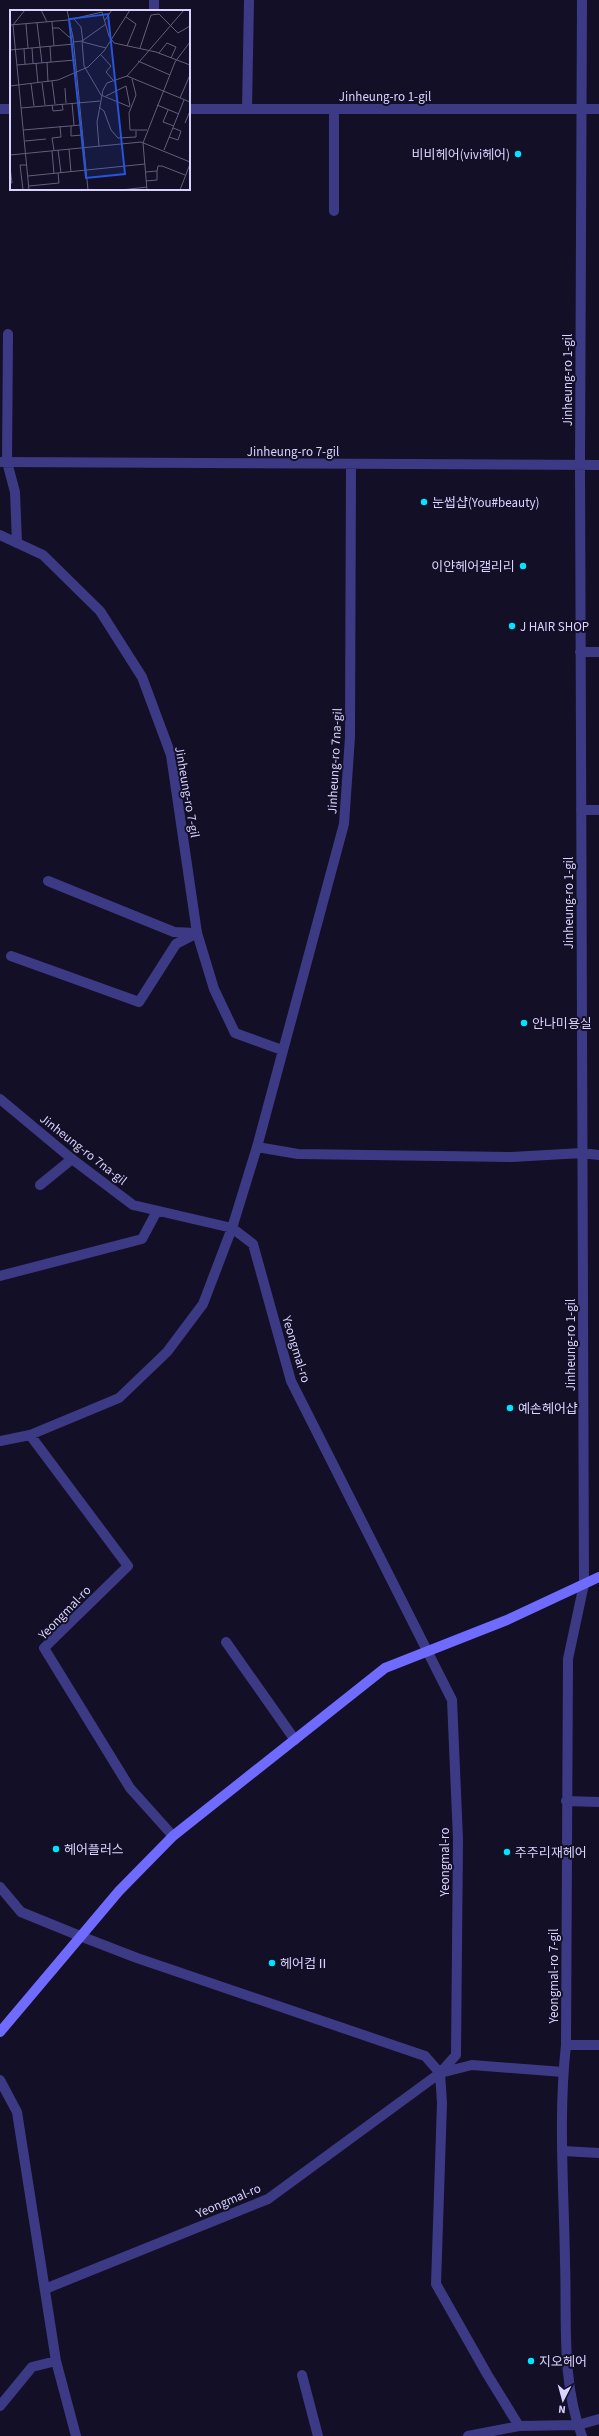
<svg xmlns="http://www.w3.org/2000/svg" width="599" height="2436" font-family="'Source Sans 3','Noto Sans KR',sans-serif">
	<rect width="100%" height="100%" fill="#130f26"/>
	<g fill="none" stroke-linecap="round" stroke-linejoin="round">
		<path stroke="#3d3a85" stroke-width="10" d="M154,11v-11
			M247,109l2,-109
			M334,211v-102
			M7,462l1,-128
			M48,881l126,51 22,1
			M11,956l128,46 37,-58 21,-11
			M40,1185l32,-26
			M226,1642l69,98
			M0,1887l21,25 59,24
			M302,2375l16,61"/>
		<path stroke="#3d3a85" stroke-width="10" d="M582,0l-2,465 4,1119 -16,75 -2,386c-8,72 -2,145 -1,217 2,57 -4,120 17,174
			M0,109h11
			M189,109h410
			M0,462l599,3
			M7,462l8,30 2,51
			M0,535l43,20 57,56 42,66 29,78 26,178 17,56 21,44 47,17
			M580,652h19
			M581,810h18
			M0,1099l72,60 61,46 99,23 21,16 38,137 161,319 6,139 -2,216 -16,18
			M257,1147l41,7 214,3 70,-4 17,2
			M0,1276l142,-37 15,-28
			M30,1435l98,131 -84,82 86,140 43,48
			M0,1441l30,-6 89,-37 48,-46 36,-48 29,-76 25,-81 87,-323 6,-87 1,-273
			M566,1801l33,1
			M80,1936l57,22 288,98 15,17 2,30 -6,181 51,90 32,52
			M566,2045h33
			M0,2080l17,32 39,249 20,75
			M563,2151l36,2
			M45,2289l223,-90 172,-126 32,-8 91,7
			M0,2406l32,-39 24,-6
			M468,2436l51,-10 59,-1 21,-6"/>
		<path stroke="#6f6bff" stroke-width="10" d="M0,2032l119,-141 54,-55 212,-168 122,-48 92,-43"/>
	</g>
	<g fill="#00e5ff" stroke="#130f26" stroke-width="1.5">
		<circle cx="518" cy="154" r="4"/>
		<circle cx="424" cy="502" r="4"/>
		<circle cx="523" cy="566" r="4"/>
		<circle cx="512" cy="626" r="4"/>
		<circle cx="524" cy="1023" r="4"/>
		<circle cx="510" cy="1408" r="4"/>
		<circle cx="56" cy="1849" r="4"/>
		<circle cx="507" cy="1852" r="4"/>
		<circle cx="272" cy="1963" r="4"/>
		<circle cx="531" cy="2361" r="4"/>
	</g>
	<g text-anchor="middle" stroke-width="4" stroke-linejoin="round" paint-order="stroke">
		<g font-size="13" fill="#d9d4ff" stroke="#130f26">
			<text x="385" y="101">Jinheung-ro 1-gil</text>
			<text transform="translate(567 380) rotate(-90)" y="5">Jinheung-ro 1-gil</text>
			<text x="293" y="456">Jinheung-ro 7-gil</text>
			<text transform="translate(334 761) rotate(-87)" y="5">Jinheung-ro 7na-gil</text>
			<text transform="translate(188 792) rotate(80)" y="5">Jinheung-ro 7-gil</text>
			<text transform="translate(568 903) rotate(-90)" y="5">Jinheung-ro 1-gil</text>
			<text transform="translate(84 1149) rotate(38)" y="5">Jinheung-ro 7na-gil</text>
			<text transform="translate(570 1345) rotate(-90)" y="5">Jinheung-ro 1-gil</text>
			<text transform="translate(297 1349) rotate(73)" y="5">Yeongmal-ro</text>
			<text transform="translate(64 1612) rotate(-46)" y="5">Yeongmal-ro</text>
			<text transform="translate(444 1862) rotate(-90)" y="5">Yeongmal-ro</text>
			<text transform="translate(553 1976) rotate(-90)" y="5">Yeongmal-ro 7-gil</text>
			<text transform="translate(228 2200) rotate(-23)" y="5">Yeongmal-ro</text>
		</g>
		<g font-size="13" fill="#d9d4ff" stroke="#130f26" text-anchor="start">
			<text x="510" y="159" text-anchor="end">비비헤어(vivi헤어)</text>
			<text x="432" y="507">눈썹샵(You#beauty)</text>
			<text x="515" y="571" text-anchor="end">이얀헤어갤리리</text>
			<text x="520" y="631">J HAIR SHOP</text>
			<text x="532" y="1028">안나미용실</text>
			<text x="518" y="1413">예손헤어샵</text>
			<text x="64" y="1854">헤어플러스</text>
			<text x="515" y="1857">주주리재헤어</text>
			<text x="280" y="1968">헤어컴Ⅱ</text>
			<text x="539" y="2366">지오헤어</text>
		</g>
	</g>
	<g transform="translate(10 10)">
		<rect width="180" height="180" fill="#130f26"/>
		<path fill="none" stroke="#625e7d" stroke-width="1" d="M15,0l-12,15 16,165M31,0l6,12M57,0l6,27 15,153M92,2l7,24 5,7 42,9 34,13M149,4l19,19 12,-7M116,7l10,7 -9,22M64,9l7,8 2,15 23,6M95,10l7,-10M42,12l2,24M27,13l5,40M16,14l2,24M0,15l58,-5 34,-8M42,18h7l10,9h4M72,31l2,25 17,29M64,32l8,-1 24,-17M40,36l1,16M22,38l1,15M130,38l11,-33 8,-1M14,39l1,15M0,40l64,-6M149,43l8,-10 9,4 -5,11M91,45l10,11 -5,6 7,8M128,51l32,14M37,52l1,20M26,53l2,20M7,55l58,-5M117,66l57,-66M117,66l63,26M122,69l4,16 -7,18 1,17h17M42,71l3,23M32,73l3,22M21,74l3,22M0,76l48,-6 30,-13 16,-16 26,-41M55,78l1,15M91,85l29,12M96,86l20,-10 4,20M170,88l10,-23M62,93l2,22M42,95l1,6 10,-1 -1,-6M147,95l22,9M89,97l5,4 7,19 7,8 18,-1v-6M11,98l79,-7M158,100l-5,12 11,4M175,113l5,-12M61,116v10l11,-1M13,120l58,-5M159,127l9,3 3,-9 -8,-3M15,131l21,-2M89,136l-2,-24 6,-32 4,-7 20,-7M59,139l2,23M44,140l-2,-12 9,-1 -1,-11M48,140l3,23M154,140l20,-50M42,141l2,23M0,145l131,-13 49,20M0,157l2,16h-2M147,161l1,-5h4l23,9M136,162l11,-1v9l-11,1M18,166l117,-12M19,176l30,-3 -1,-10M13,180l-3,-25h7M111,180l26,-3M137,180l-4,-47 32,-81 15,-20M170,180l10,-26"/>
		<path fill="#2655da" fill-opacity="0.15" stroke="#2655da" stroke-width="2" d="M98,4l17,160 -39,4 -17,-159z"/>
		<rect width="180" height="180" fill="none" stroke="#d9d4ff" stroke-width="2"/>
	</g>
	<g transform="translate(563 2400) rotate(186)" stroke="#130f26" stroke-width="3" paint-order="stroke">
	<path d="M0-3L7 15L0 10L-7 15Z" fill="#d9d4ff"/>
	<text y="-6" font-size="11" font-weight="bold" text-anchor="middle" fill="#d9d4ff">N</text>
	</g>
</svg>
